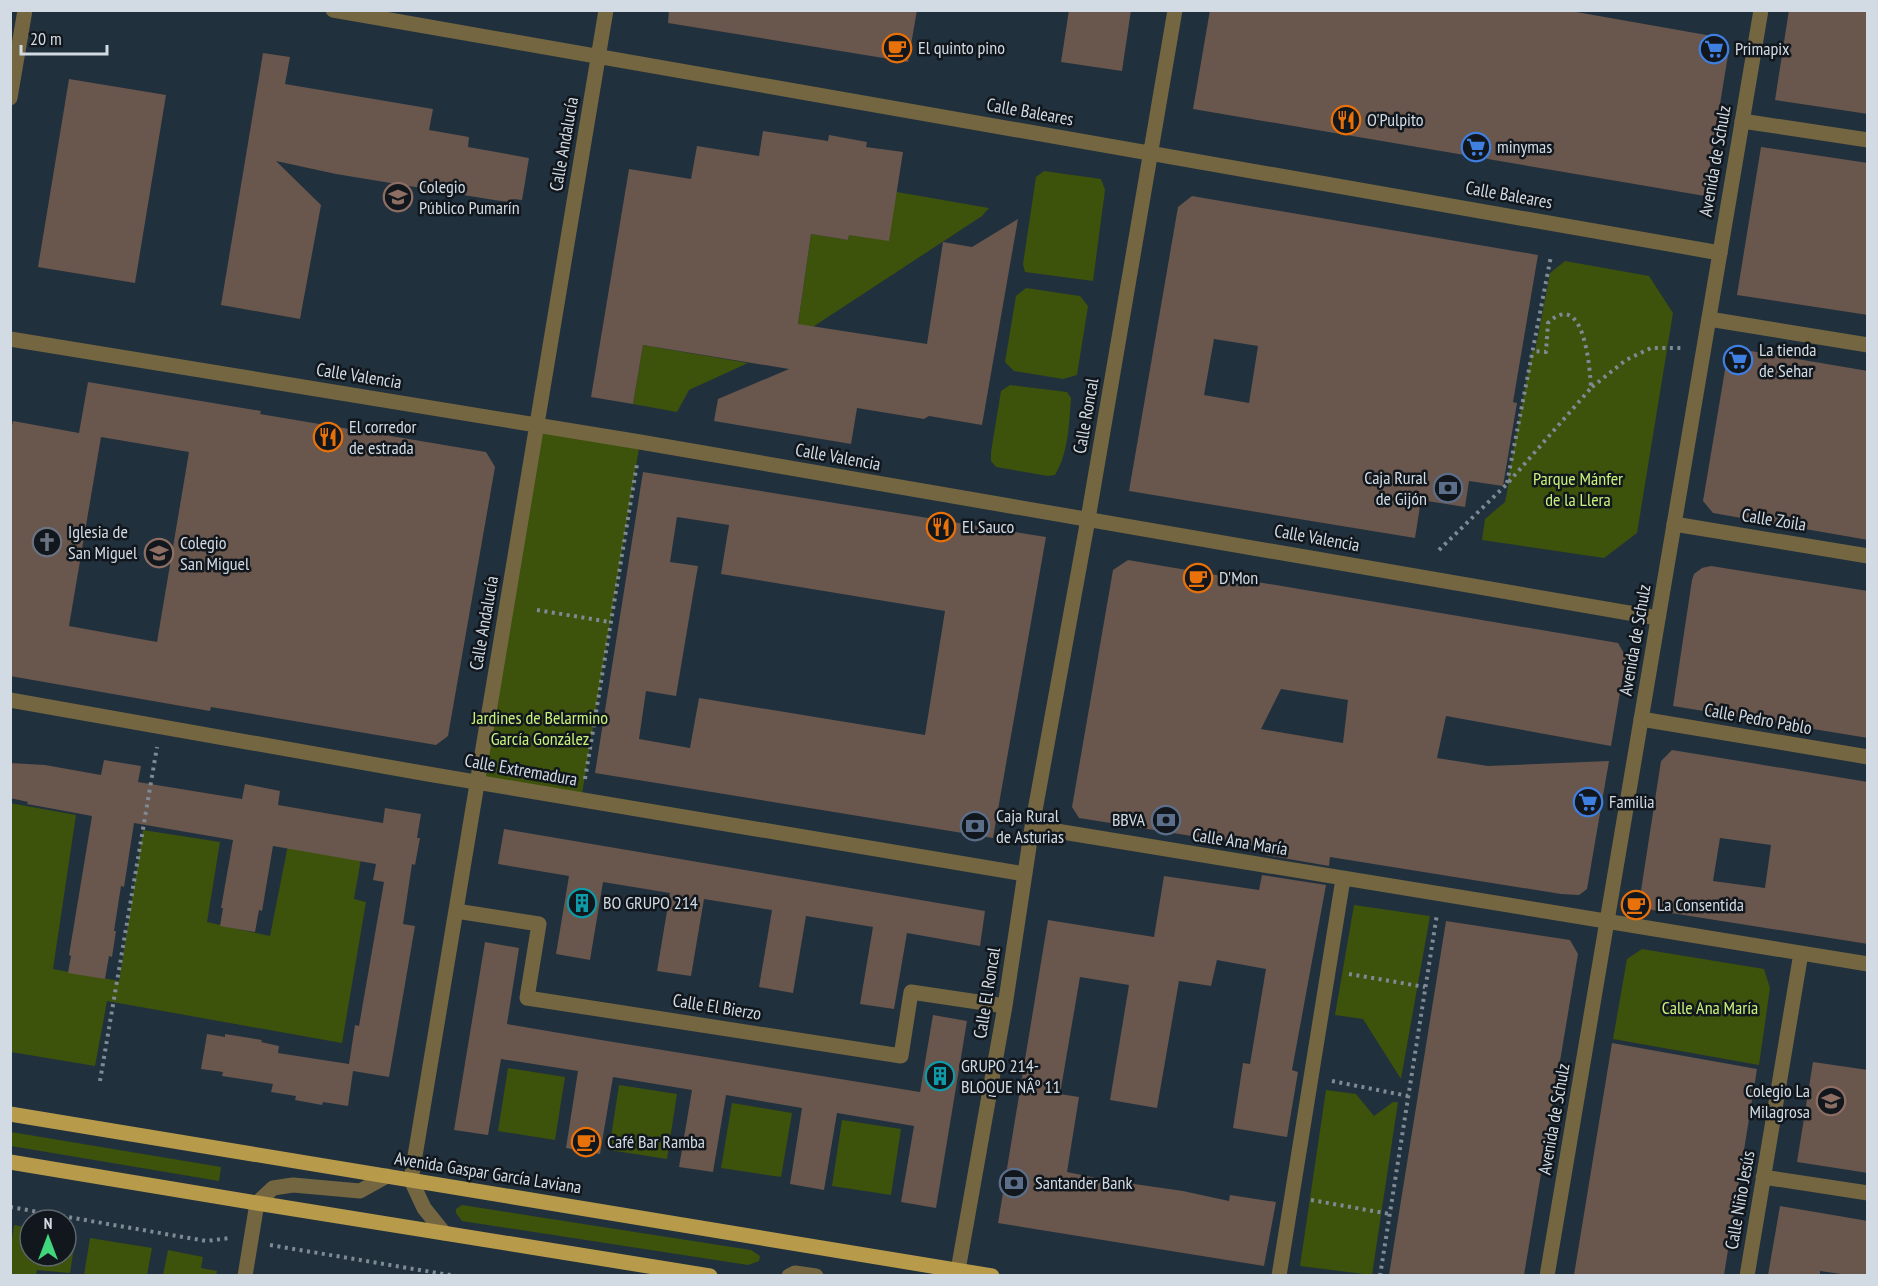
<svg xmlns="http://www.w3.org/2000/svg" width="1878" height="1286" font-family="'PT Sans Narrow',sans-serif">
	<rect width="100%" height="100%" fill="#21303d"/>
	<path fill="#3d520b" d="M1044,171l57,8 4,11 -12,91 -68,-9 -2,-8 13,-87z
		M897,192l92,16 -7,8 -186,122 15,-104 37,6 1,-5z
		M1565,261l84,15 24,37 -36,220 -33,25 -122,-18 3,-21 20,-17 4,-20 -2,2 25,-133h3l15,-78z
		M1026,288l54,8 8,10 -11,69 -14,4 -49,-8 -9,-9 11,-66z
		M643,345l105,18 -59,27 -12,22 -44,-8z
		M1010,385l57,7 4,6c-2,25 -2,54 -16,77l-7,1 -52,-9 -5,-6v-9l10,-61z
		M537,425l103,17 -59,358 -104,-18z
		M10,803l66,12 -23,154 66,12 24,-151 77,12 -13,80 63,14 18,-91 73,14 -7,40 12,3 -24,141 -235,-42 -12,65 -84,-14z
		M1354,905l76,11 -29,163 -38,-60 -28,-4z
		M1642,949l122,20 6,19 -11,77 -146,-26 14,-80z
		M508,1068l57,9 -10,63 -57,-9z
		M619,1085l58,9 -10,65 -58,-9z
		M1326,1090l30,4 18,22 19,-14h5l-26,173 -72,-9z
		M732,1103l60,10 -11,64 -60,-9z
		M842,1120l59,9 -10,66 -59,-9z
		M11,1132l210,35 -2,14 -208,-35z
		M462,1205l289,45 9,6 -1,5 -11,4 -286,-44 -6,-8v-4z
		M14,1225l16,3v28h36v-22l10,1 -6,38 -33,-3 -1,5h-25v-29z
		M90,1238l62,10 -5,27h-63z
		M168,1250l35,7 -2,11 16,3 -1,4h-53z"/>
	<path fill="#69564c" fill-rule="evenodd" d="M669,10h248l-9,52 -240,-39z
		M1069,10h62l-9,61 -61,-9z
		M1210,10h355l153,27 11,12 -24,147 -512,-87z
		M1789,10h79v104l-93,-14z
		M263,53l27,4 -5,27 148,25 -4,21 40,7 -1,10 61,11 -7,42 -9,-1 -2,3 -17,-2 -158,-26 -60,-13 45,44 -21,114 -79,-14z
		M69,79l97,16 -31,188 -97,-16z
		M763,131l65,10 1,-6 38,7 -1,5 37,5 -14,89 -40,-6 -1,5 -37,-6 -13,90 129,20 16,-102 29,5 46,-28 -36,206 -53,-9 -5,3 -67,-11 -6,36 -137,-23 4,-22 71,-30 -146,-24 -10,59 -42,-7 38,-228 62,10 6,-33 62,10z
		M1761,147l107,16v152l-131,-20z
		M1192,196l346,59 -25,147 4,1 -14,83 -34,-5 -4,26 -44,-7 -6,38 -286,-47 49,-284zM1214,339l44,7 -9,57 -45,-8z
		M1739,349l129,22v169l-155,-27 -10,-12 24,-143z
		M88,382l173,29 -1,3 226,38 9,15 -47,269 -12,9 -225,-38 -1,4 -200,-35v-242l3,-13 66,12zM101,437l88,15 -32,190 -88,-16z
		M643,472l403,65 -53,301 -398,-65zM677,517l52,8 -8,49 224,37 -20,124 -226,-37 -9,50 -51,-9 7,-48 30,5 18,-107 4,-23 -28,-4z
		M1128,560l490,83 8,14 -15,89 -165,-30 -9,42 51,8 121,-5 -22,128 -8,6 -18,-1 -231,-37 -1,9 -63,-11 1,-7 -188,-30 -7,-11 41,-237zM1281,689l67,11 -5,43 -82,-14z
		M1711,566l157,25v147l-195,-32 19,-126 2,-6 8,-6z
		M1672,750l196,32v162l-216,-34 -12,-13 21,-136zM1720,838l51,7 -6,43 -52,-7z
		M104,760l37,6 -3,16 104,17 3,-15 35,7 -2,14 105,18 2,-15 36,6 -4,24h3l-5,27 -3,-1 -9,60 12,2 -26,151 -36,-6 -5,35 -25,-4 -1,3 -27,-5 1,-4 -25,-4 2,-8 -51,-8 1,-4 -22,-3 6,-35 18,3v-3l37,6 -1,2 18,4 -1,7 71,11 6,-39 4,1 25,-144 -11,-2 3,-16 -103,-18 -11,65 -3,-1 -4,22 -35,-6 3,-18h-2l12,-68 -99,-17 -10,64 -3,-1 -7,45h2l-4,26 -3,-1 -4,23 -37,-6 3,-17 -2,-1 23,-139 -65,-12 1,-2 -18,-4v-35l35,2 56,10z
		M504,829l481,82 -5,35 -73,-13 -13,76 -34,-5 13,-77 -67,-11 -13,77 -34,-6 13,-77 -68,-11 -13,77 -34,-5 13,-78 -67,-11 -13,78 -34,-6 13,-78 -71,-12z
		M1262,875l64,10 -34,185 6,2 -11,65 -54,-9 10,-65 7,1 16,-95 -49,-9 -6,26 -32,-5 -22,127 -47,-8 19,-115 -49,-8 -20,117 19,3 -12,75 39,8 77,11 46,10 1,-6 46,7 -12,64 -266,-43 50,-303 106,17 10,-61 95,14z
		M1446,921l124,19 8,14 -54,321h-135z
		M485,942l34,6 -12,76 88,15 325,53 13,-77 34,6 -31,187 -35,-6 13,-76 -77,-13 -13,77 -34,-6 12,-76 -76,-13 -13,77 -34,-5 13,-77 -79,-13 -13,77 -34,-6 12,-77 -77,-12 -13,76 -34,-5z
		M1612,1043l145,26 -33,206h-150z
		M1813,1062l55,8v103l-71,-11z
		M1780,1206l88,15v54h-20l-28,-4v4h-52z"/>
	<g fill="none" stroke-linecap="round" stroke-linejoin="round">
		<path stroke="#7e8a94" stroke-width="4" stroke-dasharray="3 4.5" stroke-linecap="butt" d="M1592,387l34,-27 25,-12h32
			M1507,483l44,-227
			M1439,550l68,-66 84,-96c-1,-20 -7,-100 -43,-65l-2,29 -14,-1
			M537,610l73,12
			M585,779l52,-315
			M1349,974l76,13
			M100,1081l57,-334
			M1332,1081l76,15
			M1311,1200l79,14
			M10,1207l196,34 24,-3
			M270,1245l186,31
			M1380,1276l57,-362"/>
		<path stroke="#736641" stroke-width="15" d="M333,10l1387,243
			M10,98l15,-88
			M1742,121l126,19
			M1709,319l159,26
			M10,339l630,103 1018,176
			M1674,524l194,32
			M10,700l418,74 597,100
			M1641,719l227,38
			M1032,827l836,137
			M456,911l83,13 -12,74 374,58 10,-64 94,14
			M1763,1177l105,16
			M444,1233l-20,-25 -13,-28 195,-1170
			M245,1276l12,-73 16,-15 20,-3 67,6 27,-15
			M789,1276l6,-3 21,3
			M957,1276l48,-270 27,-179 56,-308 87,-509
			M1279,1276l64,-397
			M1747,1276l54,-323"/>
		<path stroke="#736641" stroke-width="15" d="M1547,1276l214,-1266"/>
		<path stroke="#b79b4a" stroke-width="15" d="M10,1114l982,162
			M10,1162l247,41 453,73"/>
	</g>
	<defs>
		<g id="cafe-ring" transform="scale(1.5)"><circle r="9.5" fill="#11171d" stroke="#e8710a" stroke-width="1.5"/><path d="M-5.5-4.5H6V0H3Q3 3.5 0 3.5H-2.5Q-5.5 3.5-5.5 0ZM3-3.2v2h1.7v-2ZM-6 4.5H4V6H-6Z" fill="#e8710a"/></g>
		<g id="supermarket-ring" transform="scale(1.5)"><circle r="9.5" fill="#11171d" stroke="#3f7fe0" stroke-width="1.5"/><path d="M-6-5.5h2.5l.6 2H6L4.5 2H-2.5L-4.4-4H-6ZM-1.5 3.2a1.3 1.3 0 1 0 .1 0ZM3 3.2a1.3 1.3 0 1 0 .1 0Z" fill="#3f7fe0"/></g>
		<g id="restaurant-ring" transform="scale(1.5)"><circle r="9.5" fill="#11171d" stroke="#e8710a" stroke-width="1.5"/><path d="M-5-6h1v4h1v-4h1v4h1v-4h1v5L-1.5 .5V6h-2V.5L-5-1ZM5-6V6H3V1.5H1.5Q1.5-4 5-6Z" fill="#e8710a"/></g>
		<g id="school-ring" transform="scale(1.5)"><circle r="9.5" fill="#11171d" stroke="#8d6e63" stroke-width="1.5"/><path d="M0-5L7-2L0 1L-7-2ZM-4 1L0 2.5L4 1V4Q0 6-4 4Z" fill="#8d6e63"/></g>
		<g id="bank-ring" transform="scale(1.5)"><circle r="9.5" fill="#11171d" stroke="#5c6f8a" stroke-width="1.5"/><path d="M-6-4H6V4H-6ZM0-2.3a2.3 2.3 0 1 0 0 4.6a2.3 2.3 0 1 0 0-4.6Z" fill="#5c6f8a"/></g>
		<g id="church-ring" transform="scale(1.5)"><circle r="9.5" fill="#11171d" stroke="#6b7280" stroke-width="1.5"/><path d="M-1.2-6h2.4v3.5h3.3v2.4h-3.3V6h-2.4V-.1h-3.3v-2.4h3.3Z" fill="#6b7280"/></g>
		<g id="building-ring" transform="scale(1.5)"><circle r="9.5" fill="#11171d" stroke="#0f9aa8" stroke-width="1.5"/><path d="M-4-6H4V6H1V3H-1V6H-4ZM-2.5-4.3h1.7v1.8h-1.7ZM.8-4.3h1.7v1.8H.8ZM-2.5-1h1.7V.8h-1.7ZM.8-1h1.7V.8H.8Z" fill="#0f9aa8"/></g>
	</defs>
	<g fill-rule="evenodd">
		<use href="#cafe-ring" x="897" y="48"/>
		<use href="#supermarket-ring" x="1714" y="49"/>
		<use href="#restaurant-ring" x="1346" y="120"/>
		<use href="#supermarket-ring" x="1476" y="147"/>
		<use href="#school-ring" x="398" y="197"/>
		<use href="#supermarket-ring" x="1738" y="360"/>
		<use href="#restaurant-ring" x="328" y="437"/>
		<use href="#bank-ring" x="1448" y="488"/>
		<use href="#restaurant-ring" x="941" y="527"/>
		<use href="#church-ring" x="47" y="542"/>
		<use href="#school-ring" x="159" y="553"/>
		<use href="#cafe-ring" x="1198" y="578"/>
		<use href="#supermarket-ring" x="1588" y="802"/>
		<use href="#bank-ring" x="1166" y="820"/>
		<use href="#bank-ring" x="975" y="826"/>
		<use href="#building-ring" x="582" y="903"/>
		<use href="#cafe-ring" x="1636" y="905"/>
		<use href="#building-ring" x="940" y="1076"/>
		<use href="#school-ring" x="1831" y="1101"/>
		<use href="#cafe-ring" x="586" y="1142"/>
		<use href="#bank-ring" x="1014" y="1183"/>
	</g>
	<g text-anchor="middle" stroke-width="5" stroke-linejoin="round" paint-order="stroke">
		<g font-size="18" fill="#d2dbe3" stroke="#11171d" text-anchor="start">
			<text x="918" y="54">El quinto pino</text>
			<text x="1735" y="55">Primapix</text>
			<text x="1367" y="126">O'Pulpito</text>
			<text x="1497" y="153">minymas</text>
			<text x="419" y="193">Colegio<tspan x="419" dy="21">Público Pumarín</tspan></text>
			<text x="1759" y="356">La tienda<tspan x="1759" dy="21">de Sehar</tspan></text>
			<text x="349" y="433">El corredor<tspan x="349" dy="21">de estrada</tspan></text>
			<text x="1427" y="484" text-anchor="end">Caja Rural<tspan x="1427" dy="21">de Gijón</tspan></text>
			<text x="962" y="533">El Sauco</text>
			<text x="68" y="538">Iglesia de<tspan x="68" dy="21">San Miguel</tspan></text>
			<text x="180" y="549">Colegio<tspan x="180" dy="21">San Miguel</tspan></text>
			<text x="1219" y="584">D'Mon</text>
			<text x="1609" y="808">Familia</text>
			<text x="996" y="822">Caja Rural<tspan x="996" dy="21">de Asturias</tspan></text>
			<text x="1145" y="826" text-anchor="end">BBVA</text>
			<text x="603" y="909">BO GRUPO 214</text>
			<text x="1657" y="911">La Consentida</text>
			<text x="961" y="1072">GRUPO 214-<tspan x="961" dy="21">BLOQUE NÂº 11</tspan></text>
			<text x="1810" y="1097" text-anchor="end">Colegio La<tspan x="1810" dy="21">Milagrosa</tspan></text>
			<text x="607" y="1148">Café Bar Ramba</text>
			<text x="1035" y="1189">Santander Bank</text>
		</g>
		<g font-size="18" fill="#d2dbe3" stroke="#11171d">
			<text transform="translate(1030 112) rotate(10)" y="6">Calle Baleares</text>
			<text transform="translate(564 144) rotate(-80)" y="6">Calle Andalucía</text>
			<text transform="translate(1715 161) rotate(-80)" y="6">Avenida de Schulz</text>
			<text transform="translate(1509 195) rotate(10)" y="6">Calle Baleares</text>
			<text transform="translate(359 376) rotate(9)" y="6">Calle Valencia</text>
			<text transform="translate(1086 416) rotate(-80)" y="6">Calle Roncal</text>
			<text transform="translate(838 457) rotate(10)" y="6">Calle Valencia</text>
			<text transform="translate(1774 520) rotate(9)" y="6">Calle Zoila</text>
			<text transform="translate(1317 538) rotate(10)" y="6">Calle Valencia</text>
			<text transform="translate(484 623) rotate(-80)" y="6">Calle Andalucía</text>
			<text transform="translate(1635 640) rotate(-80)" y="6">Avenida de Schulz</text>
			<text transform="translate(1758 719) rotate(10)" y="6">Calle Pedro Pablo</text>
			<text transform="translate(521 770) rotate(10)" y="6">Calle Extremadura</text>
			<text transform="translate(1240 842) rotate(9)" y="6">Calle Ana María</text>
			<text transform="translate(987 993) rotate(-81)" y="6">Calle El Roncal</text>
			<text transform="translate(717 1007) rotate(9)" y="6">Calle El Bierzo</text>
			<text transform="translate(1554 1119) rotate(-80)" y="6">Avenida de Schulz</text>
			<text transform="translate(488 1173) rotate(9)" y="6">Avenida Gaspar García Laviana</text>
			<text transform="translate(1740 1200) rotate(-80)" y="6">Calle Niño Jesús</text>
		</g>
		<g font-size="18" fill="#c8f27a" stroke="#11171d">
			<text x="1578" y="485">Parque Mánfer<tspan x="1578" dy="21">de la Llera</tspan></text>
			<text x="540" y="724">Jardines de Belarmino<tspan x="540" dy="21">García González</tspan></text>
			<text x="1710" y="1014">Calle Ana María</text>
		</g>
	</g>
	<rect width="1878" height="1286" fill="none" stroke="#d2dbe3" stroke-width="24"/>
	<g transform="translate(48 1238)"><circle r="28" fill="#11171d" stroke="#5e656c" stroke-width="1.5"/>
	<path d="M0-4.5L10 22L0 15L-10 22Z" fill="#40d77c"/>
	<text y="-9" font-size="16" font-weight="bold" text-anchor="middle" fill="#d2dbe3">N</text>
	</g>
	<path d="M21 45v9h86v-9" fill="none" stroke="#d2dbe3" stroke-width="3"/>
	<text x="30" y="45" font-size="18" fill="#d2dbe3" stroke="#11171d" stroke-width="4.5" paint-order="stroke">20 m</text>
</svg>
